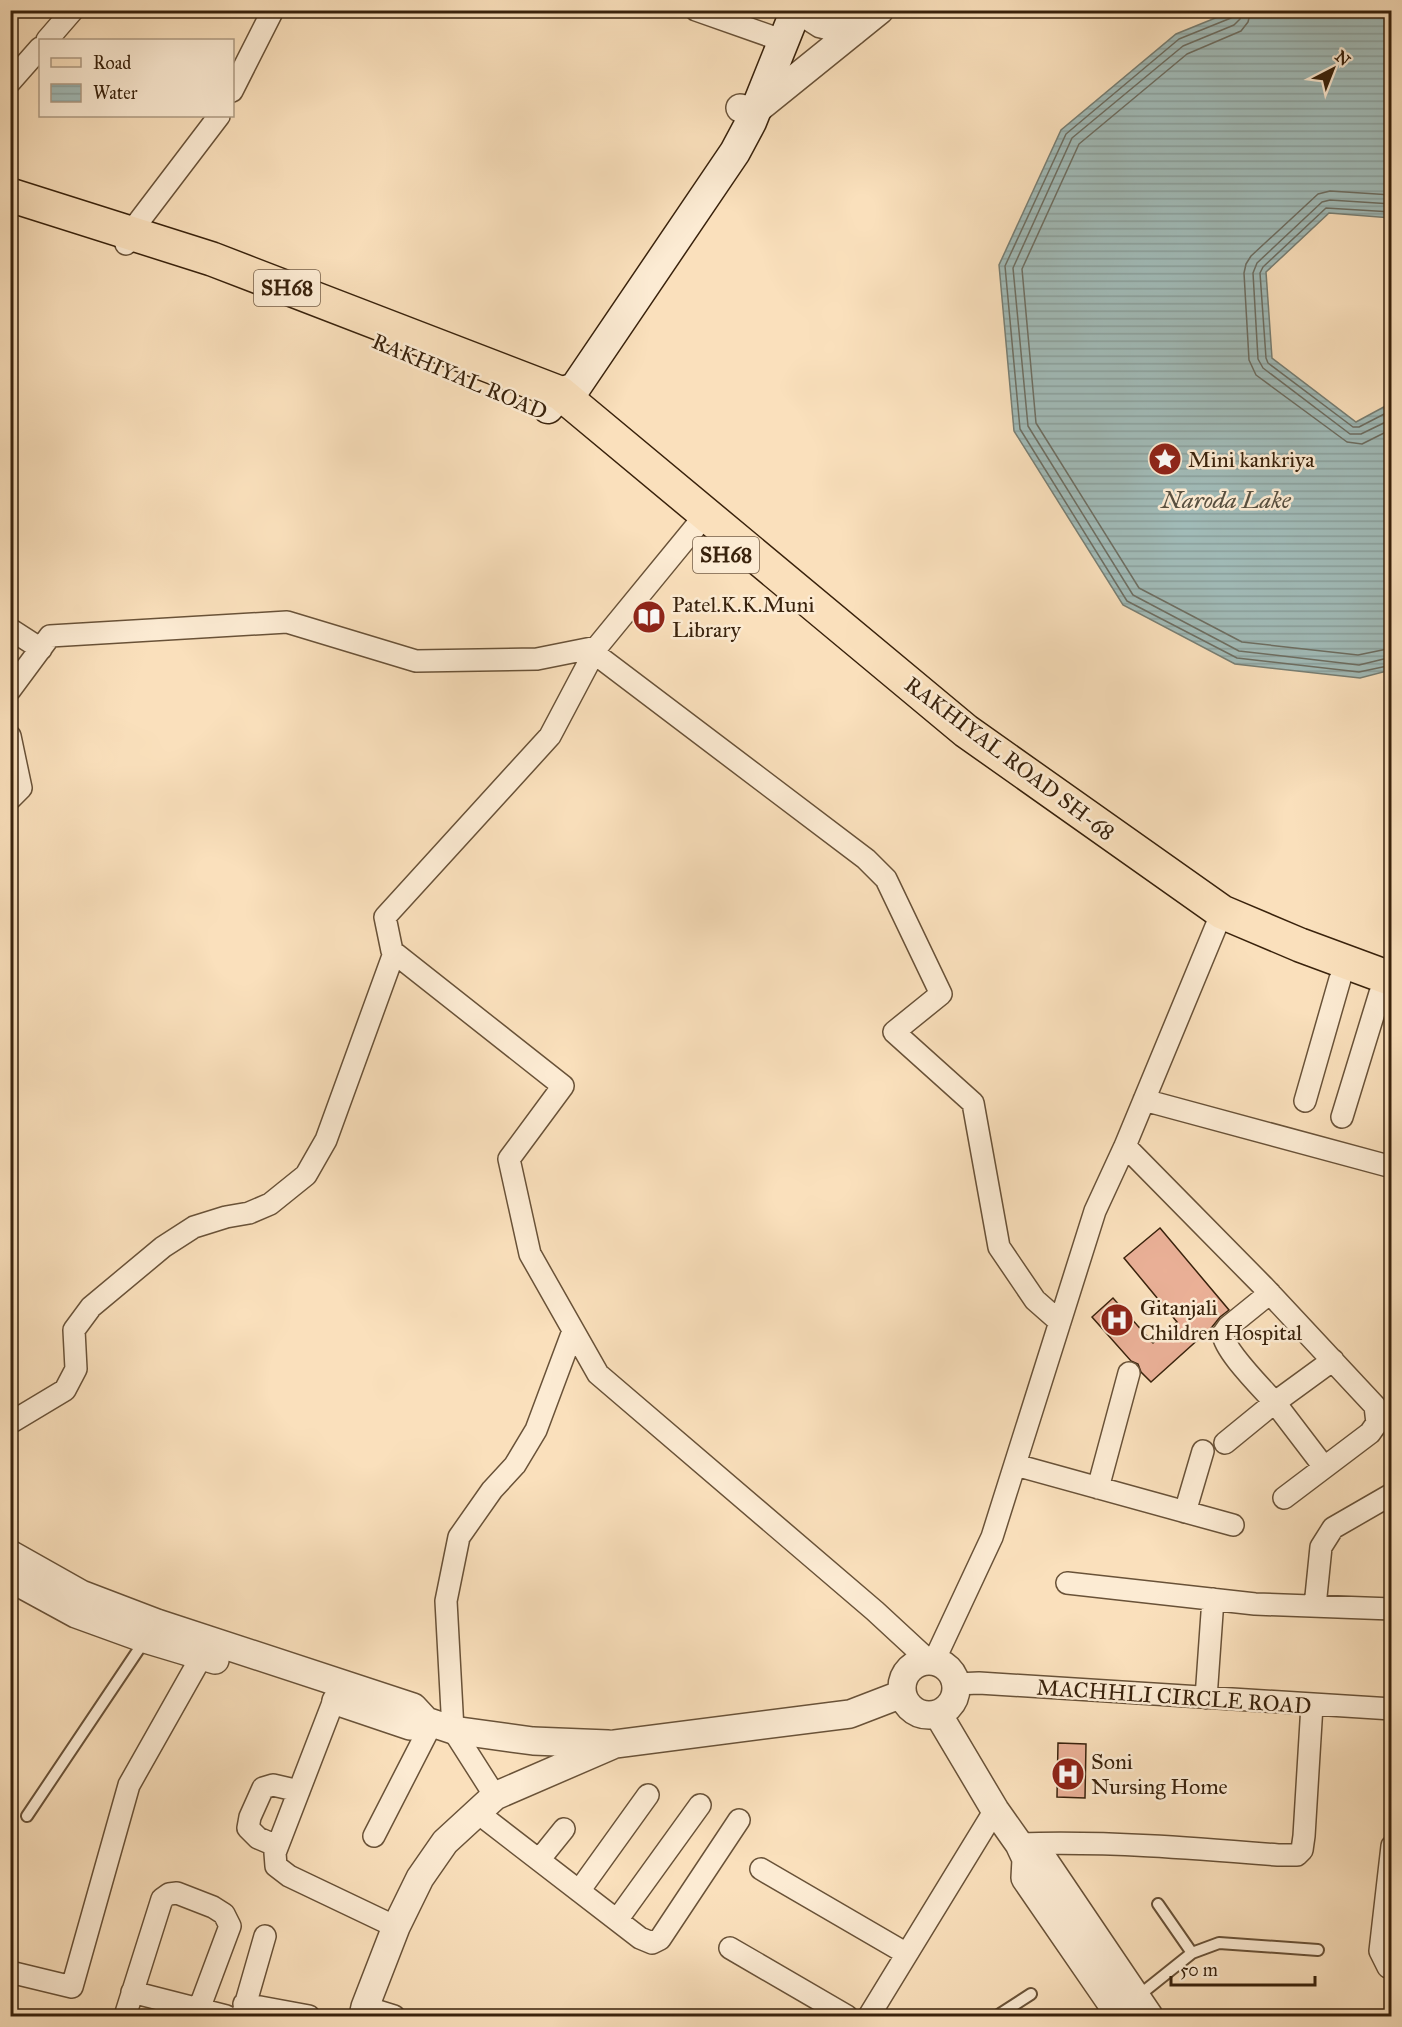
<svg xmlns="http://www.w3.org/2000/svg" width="1402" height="2027" font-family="'IM FELL Great Primer',serif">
	<defs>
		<pattern id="water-rules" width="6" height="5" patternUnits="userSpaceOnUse" patternTransform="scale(1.5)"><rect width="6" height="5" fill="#a1bbb8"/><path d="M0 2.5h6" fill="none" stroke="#8ba09d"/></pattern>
	</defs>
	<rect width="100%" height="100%" fill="#fae0bc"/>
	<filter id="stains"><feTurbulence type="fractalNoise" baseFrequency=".00333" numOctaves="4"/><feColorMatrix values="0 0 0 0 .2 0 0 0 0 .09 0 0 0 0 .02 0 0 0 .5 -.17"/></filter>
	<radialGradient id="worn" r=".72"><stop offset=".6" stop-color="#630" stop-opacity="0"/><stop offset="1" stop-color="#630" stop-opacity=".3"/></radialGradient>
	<path fill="url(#water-rules)" stroke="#777e73" stroke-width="1.5" d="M1235,10l156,1v207l-62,-5 -63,59 6,86 84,64 35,-19v267l-31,8 -125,-14 -112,-59 -109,-174 -15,-166 62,-135 115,-96z"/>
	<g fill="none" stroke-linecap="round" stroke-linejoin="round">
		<path stroke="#6d6e62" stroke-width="1.5" d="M1234,10l-3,8 -52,21 -113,95 -61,132 15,163 107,172 110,57 122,14 33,-7
			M1242,10l-2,9 -6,6 -51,21 -111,92 -59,130 15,158 105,169 106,56 120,14 33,-8
			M1251,10l-3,12 -7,9 -54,23 -108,90 -57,125 14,154 103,165 103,54 116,13 34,-7
			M1392,195l-62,-4 -12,3 -67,62 -5,8 -2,9 5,87 7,15 91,67 15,2 30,-15
			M1392,204l-62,-4 -8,2 -65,61 -4,10 5,86 5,9 87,66h11l31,-15
			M1392,212l-66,-4 -63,59 -3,6 6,85 2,5 85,64h6l33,-17"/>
	</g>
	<path fill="#eab097" stroke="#39220c" stroke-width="1.5" d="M1160,1228l69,82 -9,7 -8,10 -61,55 -10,-10 -3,-8 -7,-3 -39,-44 21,-19 40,45 24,-21 -53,-64z
		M1058,1743l28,1 -1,54 -28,-1z"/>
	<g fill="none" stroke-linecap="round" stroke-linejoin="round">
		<g stroke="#695238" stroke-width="14">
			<path id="service" d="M27,1816l118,-176
				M1158,1904l34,49
				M1137,1997l55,-44 27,-10 99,7
				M997,2016l34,-22"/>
		</g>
		<g stroke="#695238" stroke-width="24">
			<path id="minor" d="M696,10l88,31
				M47,40l26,-30
				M10,82l30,-34
				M232,91l41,-81
				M126,244l4,-11 89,-117
				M706,514l-109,133 -47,89 -165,181 7,34 171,135 -54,73 21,95 68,120 277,237 53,49
				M10,629l31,20
				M594,653l272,206 20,20 55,115 -47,38 79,71 26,144 36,53 25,22
				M10,690l40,-54 237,-14 129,39 121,-2 60,-12
				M10,736l11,52 -11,11
				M1144,1100l248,67
				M1305,1101l35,-122
				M1342,1117l38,-124
				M1125,1146l138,140 112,120 2,17 -7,10 -86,65
				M1270,1293l-42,34 -5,7c1,17 41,56 53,70 16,21 32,42 48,63
				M10,1423l55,-33 11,-21 -2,-39 17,-23 72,-60 31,-20 32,-10 23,-4 21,-9 36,-29 20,-35 68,-187
				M1225,1443l49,-40 59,-43
				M1016,1465l217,60
				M1098,1488l31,-115
				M1185,1512l18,-61
				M1067,1583l188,21 137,5
				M1315,1606l6,-59 12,-19 59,-34
				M934,1661l58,-124 103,-326 30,-65 97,-234
				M956,1684l23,-1 413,26
				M1206,1698l7,-99
				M334,1700l-59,153 1,13 13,10 107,51
				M495,1796l-42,-66 -7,-129 13,-64 33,-47 23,-25 21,-35 37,-99
				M478,1813l162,125 12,5 8,-4 79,-119
				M374,1836l58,-113
				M1019,1844c86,-3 173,4 259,11h19l5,-5 2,-14 8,-131
				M277,1846l-19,-8 -10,-10 2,-11 13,-29 10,-3 26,6
				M1392,1846l-12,105 8,16 4,1
				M539,1860l25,-31
				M761,1869l146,85
				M579,1891l69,-96
				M617,1920l83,-115
				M730,1948l117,68
				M10,1972l62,15 57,-202 79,-140
				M132,1992l94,24
				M244,2004l65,12
				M365,2007l29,9
				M125,2016l37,-117 7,-5 8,-1 36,14 11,7 6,12 -31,83
				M242,2016l23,-80
				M869,2016l126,-206"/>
		</g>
		<g stroke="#695238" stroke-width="30">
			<path id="tertiary" d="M799,10l22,14 32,8
				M740,108l15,3 125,-101
				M10,1554l71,40 76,29 256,84 13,14 27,9 80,11 75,3
				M10,1578l66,36 69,25 70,21
				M902 1688a27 27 0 1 1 54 0a27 27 0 1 1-54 0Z
				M336,1701l74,25 16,-5
				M938,1714l57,96 24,34 7,15 -1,19 95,138
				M1026,1859l19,3 104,154
				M363,2016l2,-9 31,-80 24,-49 25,-36 50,-46 120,-52 235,-30 52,-20"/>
		</g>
		<g stroke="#39220c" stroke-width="33">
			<path id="secondary" d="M548,408l12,-15 15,-5 160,-236 16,-30 45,-112"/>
		</g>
		<g stroke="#39220c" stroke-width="36">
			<path id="primary" d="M10,195l202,64 348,134 406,338 256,181 78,33 92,34"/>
		</g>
		<use href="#service" stroke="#fcebd3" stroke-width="10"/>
		<use href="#minor" stroke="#fcebd3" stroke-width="21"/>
		<use href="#tertiary" stroke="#fcebd3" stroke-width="27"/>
		<use href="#secondary" stroke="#fcebd3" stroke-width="30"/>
		<use href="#primary" stroke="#fae0bc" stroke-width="33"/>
	</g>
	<defs>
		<g id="sight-disc" transform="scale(1.725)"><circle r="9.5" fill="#8f2418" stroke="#fcebd3"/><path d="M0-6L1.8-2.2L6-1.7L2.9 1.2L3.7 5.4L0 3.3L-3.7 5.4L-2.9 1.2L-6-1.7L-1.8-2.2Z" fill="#fff"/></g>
		<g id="library-disc" transform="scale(1.725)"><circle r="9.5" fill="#8f2418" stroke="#fcebd3"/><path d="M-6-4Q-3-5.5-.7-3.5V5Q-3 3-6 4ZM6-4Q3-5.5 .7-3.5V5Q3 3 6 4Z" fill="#fff"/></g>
		<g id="hospital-disc" transform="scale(1.725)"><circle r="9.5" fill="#8f2418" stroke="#fcebd3"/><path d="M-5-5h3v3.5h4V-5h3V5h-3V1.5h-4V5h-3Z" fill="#fff"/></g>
	</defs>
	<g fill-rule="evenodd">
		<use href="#sight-disc" x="1165" y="459"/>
		<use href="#library-disc" x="649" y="617"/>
		<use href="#hospital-disc" x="1117" y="1320"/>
		<use href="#hospital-disc" x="1068" y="1774"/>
	</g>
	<g text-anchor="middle" stroke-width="5" stroke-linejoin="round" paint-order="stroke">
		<g fill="#fcebd3" stroke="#745e48" stroke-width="1.5">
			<rect x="254" y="270" width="66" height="36" rx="4.5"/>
			<rect x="693" y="537" width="66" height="36" rx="4.5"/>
		</g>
		<g font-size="21" font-weight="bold" fill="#39220c">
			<text x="287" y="295">SH68</text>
			<text x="726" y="562">SH68</text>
		</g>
		<g font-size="22" fill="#39220c" stroke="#fcebd3">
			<text transform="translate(460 376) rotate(23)" y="8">RAKHIYAL ROAD</text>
			<text transform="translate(1010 758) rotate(37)" y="8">RAKHIYAL ROAD SH-68</text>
			<text transform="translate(1174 1696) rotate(4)" y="8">MACHHLI CIRCLE ROAD</text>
		</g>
		<g font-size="22" fill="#39220c" stroke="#fcebd3" text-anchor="start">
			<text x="1188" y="467">Mini kankriya</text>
			<text x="672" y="612">Patel.K.K.Muni<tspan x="672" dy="25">Library</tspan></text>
			<text x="1140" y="1315">Gitanjali<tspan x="1140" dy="25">Children Hospital</tspan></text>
			<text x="1091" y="1769">Soni<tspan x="1091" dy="25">Nursing Home</tspan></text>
		</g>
		<g font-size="24" font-style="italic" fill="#585040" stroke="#fcebd3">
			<text x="1226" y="508">Naroda Lake</text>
		</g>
	</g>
	<rect width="1402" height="2027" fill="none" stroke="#fae0bc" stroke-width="36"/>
	<rect x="12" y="12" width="1378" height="2003" fill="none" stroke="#39220c" stroke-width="3"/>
	<rect x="18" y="18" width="1366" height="1991" fill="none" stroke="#39220c" stroke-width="1.5"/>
	<rect x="39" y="39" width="195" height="78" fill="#fcebd3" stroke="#ae9b83" stroke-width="1.5"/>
	<rect x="51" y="58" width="30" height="9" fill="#fae0bc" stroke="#ae9b83" stroke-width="1.5"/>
	<text x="93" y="69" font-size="18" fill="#39220c">Road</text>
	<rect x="51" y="84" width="30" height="18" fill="url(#water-rules)" stroke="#ae9b83" stroke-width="1.5"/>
	<text x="93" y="99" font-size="18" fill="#39220c">Water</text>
	<g transform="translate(1333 69) rotate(42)" stroke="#fcebd3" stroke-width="4.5" paint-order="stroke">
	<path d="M0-4.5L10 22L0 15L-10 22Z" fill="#39220c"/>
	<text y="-9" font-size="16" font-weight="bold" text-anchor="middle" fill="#39220c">N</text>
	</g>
	<path d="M1171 1976v9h144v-9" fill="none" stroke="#39220c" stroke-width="3"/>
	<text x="1180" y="1976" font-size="18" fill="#39220c" stroke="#fcebd3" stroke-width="4.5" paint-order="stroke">50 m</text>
	<rect width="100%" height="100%" filter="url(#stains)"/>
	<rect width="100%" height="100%" fill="url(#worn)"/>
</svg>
